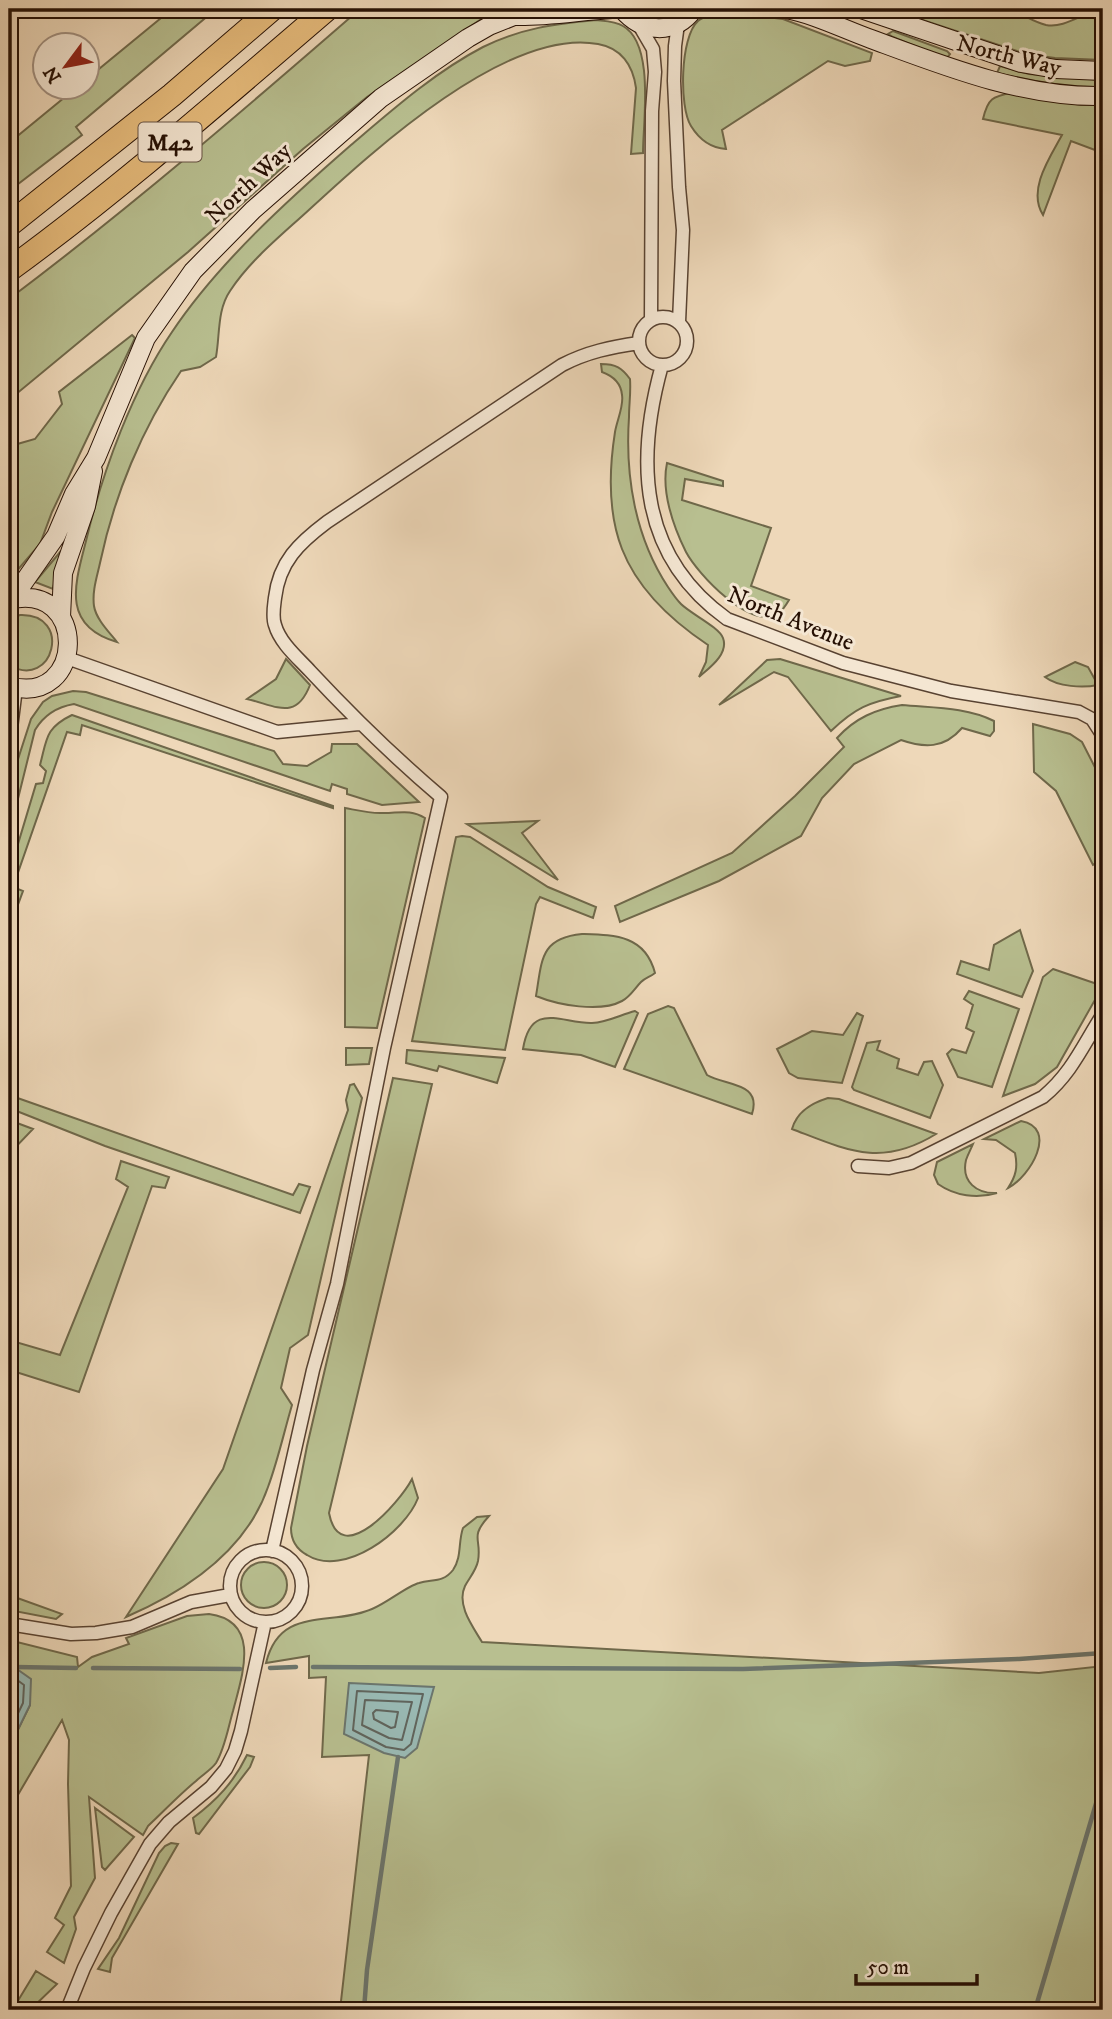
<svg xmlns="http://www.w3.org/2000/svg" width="1112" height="2019" font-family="'IM FELL DW Pica',serif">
	<rect width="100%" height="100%" fill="#eed8b9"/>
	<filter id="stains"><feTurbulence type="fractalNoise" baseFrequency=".00286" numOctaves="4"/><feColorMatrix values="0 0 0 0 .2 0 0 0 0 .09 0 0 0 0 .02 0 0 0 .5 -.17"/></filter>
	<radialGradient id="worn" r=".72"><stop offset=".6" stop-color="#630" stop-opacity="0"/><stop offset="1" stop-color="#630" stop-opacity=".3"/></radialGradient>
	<path fill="#b8bf90" stroke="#6f684a" stroke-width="2" d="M172,9h44l-140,118 6,8 -73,56v-48l67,-55h12v-10z
		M360,9h136l-129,88 -64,52 -115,103 -179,148v-101c121,-91 237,-191 351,-290z
		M889,9h90l7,7c25,-16 36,3 60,9 19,4 39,-14 57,-16v51l-48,-2 -29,-4z
		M718,11l65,8 89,34 -2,8 -25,5 -17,-5 -106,69 4,19c-15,-1 -27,-10 -35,-23 -12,-19 -11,-89 7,-105 5,-4 14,-7 20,-10z
		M596,20c9,1 19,1 27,6 32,18 20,96 20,127l-12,1 5,-66c-3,-23 -15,-40 -38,-44 -90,-17 -225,107 -287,164 -28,26 -60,51 -81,83 -13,19 -10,44 -14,66l-16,10 -19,4c-39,57 -67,125 -81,192 -3,14 -8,28 -6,43 2,13 15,26 23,36 -58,-17 -41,-61 -30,-105 16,-67 46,-148 85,-205 46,-69 117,-133 179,-187 41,-35 84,-73 132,-98 39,-19 71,-23 113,-27z
		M893,31l54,20 3,3 -4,5 -53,-22 -5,-3z
		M1000,66l29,8 74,6v8c-36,0 -70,-6 -106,-15z
		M1013,92l68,13h22v48l-32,-12 -28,74c-16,-25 7,-58 19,-80l-79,-16c5,-21 9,-22 30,-27z
		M132,335l3,3 -83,174 -12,32 -31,36v-129l5,-6 21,-6 27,-35 -3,-12z
		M601,364c15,0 21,4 29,15 1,14 -1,25 -1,38 -4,59 6,120 39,170 4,6 8,12 13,17 10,10 38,23 42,34 6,16 -14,30 -24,39l7,-15 2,-17c-36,-24 -70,-55 -86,-96 -14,-36 -13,-79 -7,-117 2,-12 9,-26 7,-37 -1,-12 -9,-19 -20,-23z
		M667,463l56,18v5l-38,-7 -3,21 89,28 -20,58 38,14c-3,5 -6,10 -10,13 -28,19 -82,-40 -93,-61 -13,-26 -25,-61 -19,-89z
		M61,551l-8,38 -18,-7z
		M20,615c53,-2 34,76 -11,50v-46z
		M286,659l24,26c-14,36 -33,21 -63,14l29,-20z
		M780,659l121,37c-32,6 -46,12 -70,35l-43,-54 -14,-5 -55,33 48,-45z
		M1075,662l13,5 10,18c-15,3 -40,2 -53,-8z
		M73,691l13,1 188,59 9,13 24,2 24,-14 1,-8h25l62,58 -37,3 -35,-11v-5l-15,-5 -2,7 -256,-87c-18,3 -30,11 -39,26l-26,105v-48l22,-68 12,-17 9,-6z
		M902,705c31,3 64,2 92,16v10l-4,5 -28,-8c-18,21 -38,20 -61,12l-47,24 -32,34 -21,38 -82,45 -99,41 -5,-16 117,-53 63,-57 49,-49 -7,-9c18,-20 39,-29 65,-33z
		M72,715l261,91v2l-251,-83 -2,10 -13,-3 -54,155 10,4 -14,38v-55l27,-90 7,-1 3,-12 -6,-6c7,-26 5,-37 32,-50z
		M1033,724l37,10 12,8 21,41v77l-10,5 -37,-74 -22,-19z
		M345,808c11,2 23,5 35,5 17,1 29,-5 45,5l-48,210 -32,-1z
		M538,821l-16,12 36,47 -91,-56z
		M462,836l8,1 78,50 48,20 -3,11 -53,-21 -4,7 -31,146 -93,-9 44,-204z
		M1020,930l13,41 -11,26 -65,-23 4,-13 28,9 5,-25z
		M582,934c33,1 63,1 73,39 -5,4 -10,5 -14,9 -6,6 -11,15 -19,19 -22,12 -64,4 -86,-5 6,-36 4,-58 46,-62z
		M1053,969l50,17v5l-7,7 -39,69 -22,17 -32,12 40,-119z
		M969,991l50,18 -27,78 -34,-10 -11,-23 5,-5 14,4 8,-21 -8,-4 7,-23 -9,-6z
		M668,1006l6,2 33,67c19,11 55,7 45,39l-128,-45 24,-55z
		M635,1011l3,2 -23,54 -34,-12 -58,-6c8,-49 39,-25 69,-26 16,-1 28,-8 43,-12z
		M857,1013l6,3 -21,67 -44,-5 -9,-5 -12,-24 35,-18 31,4z
		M880,1041l-3,9 22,9 -2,9 21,7 6,-13 8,-1 11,24 -13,33 -76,-28 -2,-3 15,-44z
		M346,1048h26l-3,16 -23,1z
		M407,1050l98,8 -8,25 -58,-17 -2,5 -31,-8z
		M393,1078l39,6 -103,429c11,58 71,-11 83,-34l6,19c-13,34 -74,80 -111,57 -11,-6 -16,-15 -16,-27l16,-82z
		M354,1084l8,14 -54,237 -18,13 -9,40 11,17c-8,27 -14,55 -24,82 -22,64 -82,104 -142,130l97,-148 125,-359 -2,-10 4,-15z
		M9,1095l284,100 6,-11 11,3 -10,26 -195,-67 -96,-38z
		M828,1098l11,1 97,35c-55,34 -89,16 -144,-5 5,-18 20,-26 36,-31z
		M9,1120l24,9 -24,25z
		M1021,1121c38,7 9,56 -13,67 8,-12 10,-21 7,-35l-19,-13 -12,-1z
		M973,1144c-2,5 -5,10 -7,16 -5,22 11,34 31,33 -20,6 -42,3 -59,-9l-4,-9 3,-13z
		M121,1161l48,16 -4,11 -13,-2 -73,206 -63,-20 -7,20v-52l51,15 68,-168 -12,-8z
		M489,1516c-20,22 -7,22 -11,45 -2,10 -9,17 -13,25 -9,19 8,41 17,56l557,31 64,-7v344h-763l29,-255 -47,2 4,-80 -17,1v-22l-43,7c14,-58 64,-36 106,-54 15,-6 35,-23 47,-26 13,-4 24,0 34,-13 9,-13 5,-28 10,-42l14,-11z
		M241 1585a23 23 0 1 1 46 0a23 23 0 1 1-46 0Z
		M9,1595l53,19 -6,5 -47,-9z
		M209,1614c53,7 33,62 24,97 -5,17 -8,37 -17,52 -5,7 -14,12 -20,18 -17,14 -32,30 -48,45l-5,9 -54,-38 6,81 -21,39 2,12 -12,34 -17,-11 17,-27 -9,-7 16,-32 -3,-102 1,-44 -7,-20 -53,90v-62l21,-43 -16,-38h-5v-27l68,17 1,10 14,-10 37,-13 -3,-6 61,-22z
		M247,1755l7,2 -4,10 -51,67 -3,-1 -3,-15c24,-18 41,-36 54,-63z
		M95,1808l39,29 -29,33 -3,-3z
		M171,1843l7,1 -66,114 -2,14 -12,-3 21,-31 40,-85 6,-7z
		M36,1971l21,13 -27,26h-21v-10l7,4z"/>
	<path fill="#99b9b3" stroke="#6b756d" stroke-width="2" d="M9,1667h5l17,12 -1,26 -21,43z
		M349,1683l85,4 -17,61 -12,10 -21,-5 -40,-19z"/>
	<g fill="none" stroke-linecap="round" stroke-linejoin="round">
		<path stroke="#60645c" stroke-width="2" d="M9,1674l15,11 -1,18 -14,29
			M357,1691l66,3 -12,50 -7,6 -18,-3 -33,-17z
			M365,1700l47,2 -10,38 -13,-2 -27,-13z
			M376,1710l22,2 -3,15 -4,1 -17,-9 -1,-6z"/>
		<path stroke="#6b756d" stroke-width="4.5" d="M14,1667l62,1
			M313,1667l430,2 276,-10 84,-6
			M93,1668l147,1
			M270,1668l26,-1
			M364,2010l3,-40 31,-213
			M1035,2010l68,-230"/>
		<g stroke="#584231" stroke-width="15">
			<path id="street" d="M678,24l-3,22 -1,35 5,106 4,43 -4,92
				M639,25l14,24 2,23 -3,39 -1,209
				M639 341a24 24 0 1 1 48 0a24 24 0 1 1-48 0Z
				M662,365c-27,97 -23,191 65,254l116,44 108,28 128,21 13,7 11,17
				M67,658l210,74 82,-8
				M9,744l7,-56
				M858,1166l31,2 22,-5 132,-66c29,-24 40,-52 60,-83
				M230 1586a36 36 0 1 1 72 0a36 36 0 1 1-72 0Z
				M272,1551l41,-181 24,-86 47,-236 57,-251c-47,-40 -89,-81 -131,-126 -12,-13 -30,-28 -35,-46 -3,-8 -1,-19 0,-27 4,-36 24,-55 52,-76l235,-157c25,-13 49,-18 77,-22
				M9,1624l62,10 25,-1 36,-6 59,-25 39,-7
				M67,2010l17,-42 27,-55 39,-69 19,-22 42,-35 15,-18 9,-18 6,-20 24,-109"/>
		</g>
		<g stroke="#261004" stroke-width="20">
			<path id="secondary" d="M622,9c20,24 52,27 72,0
				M785,9c29,5 58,20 86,30 73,27 153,59 232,57
				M861,9l160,54 35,6 47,2
				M514,16c32,1 65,-5 98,-7
				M12,599l44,-63 18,-42 22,-36 50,-120 47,-67 60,-61 128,-112 87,-60 21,-12 25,-10 8,-7
				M9,600c80,-20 77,108 0,86
				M61,617l2,-44 23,-67 7,-35"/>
		</g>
		<g stroke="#261004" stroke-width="25">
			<path id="highway" d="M9,225l163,-130 100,-86
				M9,270c111,-81 214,-172 318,-261"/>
		</g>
		<use href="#street" stroke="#f4e6d2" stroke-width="12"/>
		<use href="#secondary" stroke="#f4e6d2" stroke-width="18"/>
		<use href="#highway" stroke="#e7bc7c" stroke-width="23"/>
	</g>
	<g text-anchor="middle" stroke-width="6" stroke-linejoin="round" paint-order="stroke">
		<rect fill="#f4e6d2" stroke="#645042" stroke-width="2" x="138.5" y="122.5" width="63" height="39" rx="5"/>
		<g font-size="23" font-weight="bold" fill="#261004">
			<text x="170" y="150">M42</text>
		</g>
		<g font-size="24" fill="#261004" stroke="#f4e6d2">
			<text transform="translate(1009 55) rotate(14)" y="8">North Way</text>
			<text transform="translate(248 183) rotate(-43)" y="8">North Way</text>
			<text transform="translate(791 618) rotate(22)" y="8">North Avenue</text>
		</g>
	</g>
	<rect width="1112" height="2019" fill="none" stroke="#eed8b9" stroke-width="35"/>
	<rect x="10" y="10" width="1091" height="1998" fill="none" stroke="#261004" stroke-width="3.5"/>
	<rect x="18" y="18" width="1077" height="1984" fill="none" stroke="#261004" stroke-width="2"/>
	<g transform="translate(66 66) rotate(238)"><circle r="33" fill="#f4e6d2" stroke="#a29080" stroke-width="2"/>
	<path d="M0-5L12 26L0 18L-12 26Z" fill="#8f2418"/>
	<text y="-10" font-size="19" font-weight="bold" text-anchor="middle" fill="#261004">N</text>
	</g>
	<path d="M856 1974v10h121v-10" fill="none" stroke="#261004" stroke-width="3.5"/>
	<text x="867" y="1974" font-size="21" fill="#261004" stroke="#f4e6d2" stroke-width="5" paint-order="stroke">50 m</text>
	<rect width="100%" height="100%" filter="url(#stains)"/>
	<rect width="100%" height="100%" fill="url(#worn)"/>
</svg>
